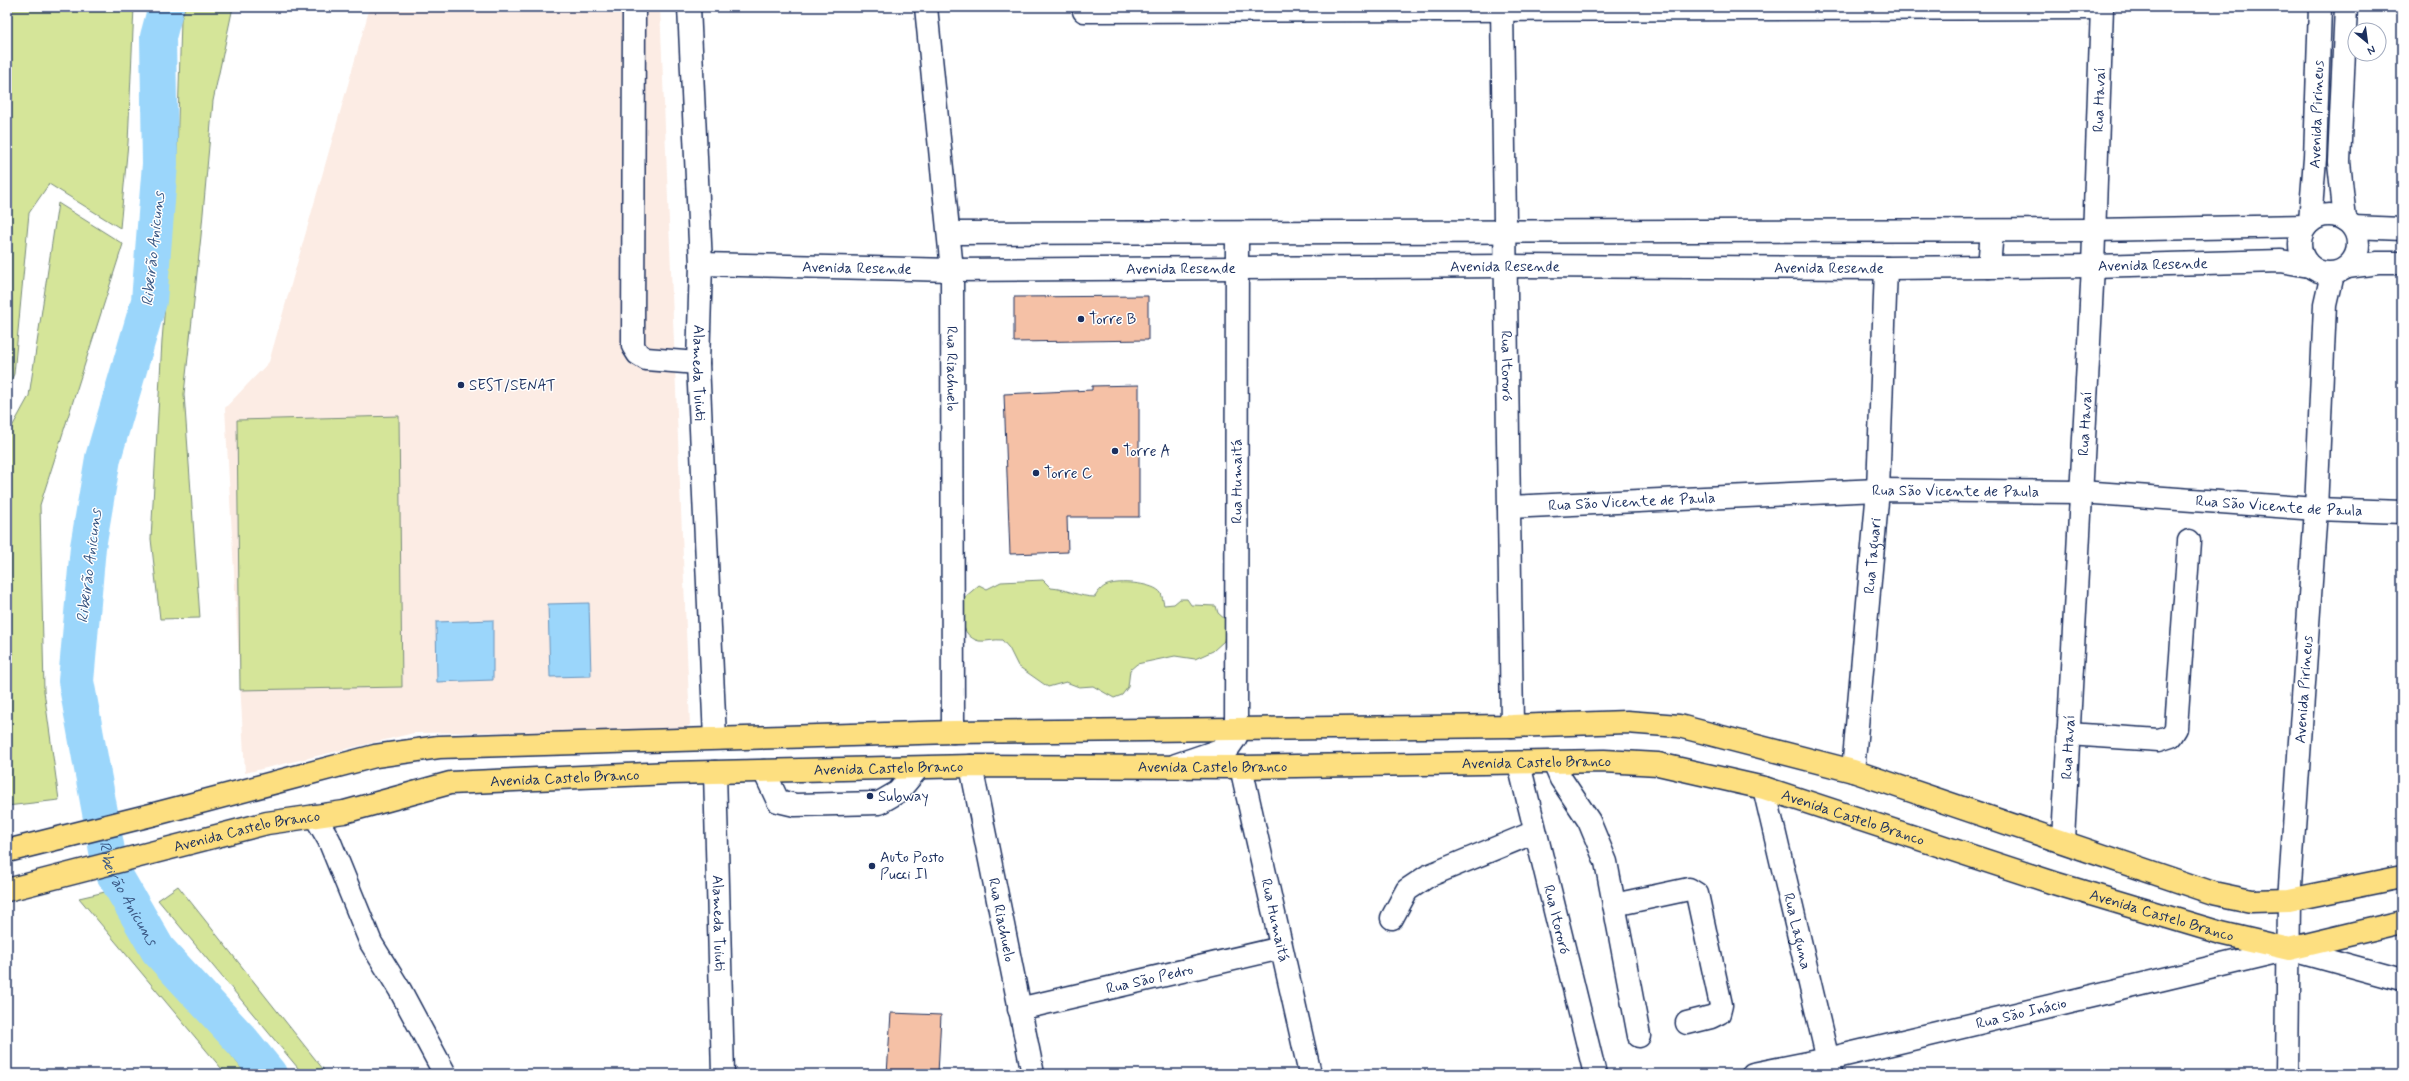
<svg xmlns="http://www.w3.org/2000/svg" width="2409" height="1081" font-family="Mynerve,sans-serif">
	<rect width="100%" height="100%" fill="#fff"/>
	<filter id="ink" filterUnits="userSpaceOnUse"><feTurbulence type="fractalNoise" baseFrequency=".025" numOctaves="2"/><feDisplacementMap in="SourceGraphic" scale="8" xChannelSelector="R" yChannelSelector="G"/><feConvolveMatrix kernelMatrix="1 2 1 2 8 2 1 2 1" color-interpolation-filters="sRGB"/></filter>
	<g filter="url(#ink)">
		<path fill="#fcece4" d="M370,7h290l30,718 -9,5 -267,3 -169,40 -20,-365 44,-46z"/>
		<path fill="#d5e599" stroke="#788a7c" d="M7,7h127l-6,136 -8,85 -71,-44 -20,29 -15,161 -7,15z
			M185,7h48l-20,94 -12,135 -17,158 16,224 -40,1 -9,-80 11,-198 15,-187 4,-134z
			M58,203l65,41 -83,261 4,186 15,109 -52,6v-370l22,-40z
			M399,416l3,271 -162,3 -3,-270z
			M1043,580l8,8c16,1 28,9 44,9 3,-6 9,-12 16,-13 11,-3 43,-1 50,9 1,3 2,8 3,12l10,-1 6,-5h7l4,6 25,1 2,7 9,8 -3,20 -11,10 -18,8 -20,-3 -38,8 -7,6 -2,17 -6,8 -8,3 -21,-12 -14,1 -13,-5 -18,5 -30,-21 -9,-18 -7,-8c-7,-1 -17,2 -23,1 -20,-5 -18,-29 -14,-44l14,-12 8,4 14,-7z
			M178,886l149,188h-24l-145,-174z
			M105,892l141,182h-20l-147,-176z"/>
		<path fill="#9bd6fb" stroke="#6893bc" d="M589,603l2,73 -41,1 -2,-73z
			M493,620v60l-56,2 -1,-60z"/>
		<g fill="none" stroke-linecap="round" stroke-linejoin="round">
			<path stroke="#9bd6fb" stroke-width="36" id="s1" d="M166,7l-8,30 2,127 -11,137 -46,157 -15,89 -12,134 34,186 48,83 85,92 26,32"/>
		</g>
		<path fill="#f5c1a6" stroke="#1b2f5e" d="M1148,296v44l-134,2v-45z
			M1139,385v132h-72l1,35 -58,2 -6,-160 88,-4v-4z
			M891,1013l50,2 -3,59h-51z"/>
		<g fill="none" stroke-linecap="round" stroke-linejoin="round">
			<g stroke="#1b2f5e" stroke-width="25">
				<g id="minor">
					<path d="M634,7l-1,339 5,8 8,5 52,4"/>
					<path id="s2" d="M689,7l12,257 -3,99 17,375"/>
					<path id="s3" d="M926,7l26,263 1,462"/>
					<path id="s4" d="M1502,7l10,719"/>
					<path d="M1084,11l1018,-3"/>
					<circle cx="2329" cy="244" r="29"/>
					<path d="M2345,220l-6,-58 7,-155"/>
					<path id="s5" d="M2310,222l5,-64 5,-151"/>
					<path d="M2353,227l49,2"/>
					<path d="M949,233l1145,-3 212,-4"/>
					<path id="s6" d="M701,264l251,6 554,-4 380,2 207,-2 188,-5 28,5"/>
					<path d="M1989,267l3,-36"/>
					<path d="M2347,267l31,-4h24"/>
					<path id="s7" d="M1509,507l369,-17 203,2 235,17 86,3"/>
					<path d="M2068,734l91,6 12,-4 5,-8 13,-187"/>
					<path d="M1554,763l7,16 28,42 17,41 33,174"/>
					<path id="s8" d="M1519,764l76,310"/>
					<path id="s9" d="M1176,765l53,-18 7,-10 1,-503"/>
					<path id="s10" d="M971,766l62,308"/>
					<path id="s11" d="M1241,767l69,307"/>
					<path d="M764,771l14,30 17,4 84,-2 19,-11 20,-24"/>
					<path id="s12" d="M1853,771l25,-281 8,-222"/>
					<path id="s13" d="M715,772l8,302"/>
					<path id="s14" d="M1764,788l67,285"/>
					<path d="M315,816l14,24 42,103 29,47 45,84"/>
					<path id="s15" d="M2063,840l30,-574 9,-259"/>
					<path d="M1614,905l75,-16 8,5 24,111 -2,8 -8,4 -24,6"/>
					<path d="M1392,918l15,-28 21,-14 107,-44"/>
					<path id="s16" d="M1019,1009l262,-61"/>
					<path id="s17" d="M1753,1074l75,-15 461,-110 113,31"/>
					<path id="s18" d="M2287,1074l2,-174 27,-391 9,-204 7,-31"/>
				</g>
			</g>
			<g stroke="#1b2f5e" stroke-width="25">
				<g id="major">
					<path id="s19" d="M7,890l260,-67 77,-11 106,-29 220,-10 301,-7 270,1 363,-6 54,3 106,24 290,95 167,50 68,16 113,-27"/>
				</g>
			</g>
			<g stroke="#1b2f5e" stroke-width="25">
				<path id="highway" d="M7,851l148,-37 220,-58 64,-9 514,-15 559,-6 115,-4 52,4 174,45 360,122 38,8 38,-1 113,-23"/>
			</g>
			<use href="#minor" stroke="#fff" stroke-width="22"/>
			<use href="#major" stroke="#fddf80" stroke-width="22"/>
			<use href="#highway" stroke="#fddf80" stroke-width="22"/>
		</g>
	</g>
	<g fill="#1b2f5e" stroke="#fff" stroke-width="1.5">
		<circle cx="1081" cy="319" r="4"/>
		<circle cx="461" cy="385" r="4"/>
		<circle cx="1115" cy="451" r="4"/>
		<circle cx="1036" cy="473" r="4"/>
		<circle cx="870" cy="796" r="4"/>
		<circle cx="872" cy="866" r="4"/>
	</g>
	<g text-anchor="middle" stroke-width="3" stroke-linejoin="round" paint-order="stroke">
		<g font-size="15" fill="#1b2f5e" stroke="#fff">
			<text dy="5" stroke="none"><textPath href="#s15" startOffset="741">Rua Havaí</textPath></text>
			<text dy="5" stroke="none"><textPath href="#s5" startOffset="108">Avenida Pirineus</textPath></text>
			<text dy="5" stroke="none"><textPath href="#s6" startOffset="1452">Avenida Resende</textPath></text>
			<text dy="5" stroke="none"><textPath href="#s6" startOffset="804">Avenida Resende</textPath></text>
			<text dy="5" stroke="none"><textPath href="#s6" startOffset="480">Avenida Resende</textPath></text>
			<text dy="5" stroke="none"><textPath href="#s6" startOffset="156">Avenida Resende</textPath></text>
			<text dy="5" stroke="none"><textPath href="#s6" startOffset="1128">Avenida Resende</textPath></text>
			<text dy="5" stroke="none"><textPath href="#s4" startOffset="359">Rua Itororó</textPath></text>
			<text dy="5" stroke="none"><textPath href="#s3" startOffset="363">Rua Riachuelo</textPath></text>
			<text dy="5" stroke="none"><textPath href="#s2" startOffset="366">Alameda Tuiuti</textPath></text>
			<text dy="5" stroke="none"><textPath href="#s15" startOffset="417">Rua Havaí</textPath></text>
			<text dy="5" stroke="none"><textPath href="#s9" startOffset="324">Rua Humaitá</textPath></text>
			<text dy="5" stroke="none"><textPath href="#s7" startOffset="447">Rua São Vicente de Paula</textPath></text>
			<text dy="5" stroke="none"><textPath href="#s7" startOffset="123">Rua São Vicente de Paula</textPath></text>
			<text dy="5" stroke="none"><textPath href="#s7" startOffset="771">Rua São Vicente de Paula</textPath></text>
			<text dy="5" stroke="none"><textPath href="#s12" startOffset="216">Rua Taguari</textPath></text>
			<text dy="5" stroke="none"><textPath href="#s18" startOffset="385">Avenida Pirineus</textPath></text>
			<text dy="5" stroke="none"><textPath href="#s15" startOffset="93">Rua Havaí</textPath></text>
			<text dy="5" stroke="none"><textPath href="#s19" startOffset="1543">Avenida Castelo Branco</textPath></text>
			<text dy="5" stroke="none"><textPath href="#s19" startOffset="1219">Avenida Castelo Branco</textPath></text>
			<text dy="5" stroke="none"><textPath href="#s19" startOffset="895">Avenida Castelo Branco</textPath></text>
			<text dy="5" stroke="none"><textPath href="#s19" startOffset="571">Avenida Castelo Branco</textPath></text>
			<text dy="5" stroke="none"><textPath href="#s19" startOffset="1867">Avenida Castelo Branco</textPath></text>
			<text dy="5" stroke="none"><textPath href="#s19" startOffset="247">Avenida Castelo Branco</textPath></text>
			<text dy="5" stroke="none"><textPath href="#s19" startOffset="2191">Avenida Castelo Branco</textPath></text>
			<text dy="5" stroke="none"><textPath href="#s8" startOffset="160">Rua Itororó</textPath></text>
			<text dy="5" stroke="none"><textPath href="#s10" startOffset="157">Rua Riachuelo</textPath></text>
			<text dy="5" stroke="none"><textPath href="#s11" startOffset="157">Rua Humaitá</textPath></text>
			<text dy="5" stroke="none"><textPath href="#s13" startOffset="151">Alameda Tuiuti</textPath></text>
			<text dy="5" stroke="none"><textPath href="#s14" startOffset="147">Rua Laguna</textPath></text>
			<text dy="5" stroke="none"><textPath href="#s16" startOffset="134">Rua São Pedro</textPath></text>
			<text dy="5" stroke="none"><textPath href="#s17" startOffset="275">Rua São Inácio</textPath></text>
		</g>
		<g font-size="15" fill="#1b2f5e" stroke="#fff" text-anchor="start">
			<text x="1089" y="324">Torre B</text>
			<text x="469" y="390">SEST/SENAT</text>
			<text x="1123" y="456">Torre A</text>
			<text x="1044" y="478">Torre C</text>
			<text x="878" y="801">Subway</text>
			<text x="880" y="862">Auto Posto<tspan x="880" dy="17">Pucci II</tspan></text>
		</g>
		<g font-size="16" font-style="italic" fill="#3b5985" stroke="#fff">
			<text transform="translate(152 249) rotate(-84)" y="6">Ribeirão Anicuns</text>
			<text transform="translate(88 566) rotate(-83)" y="6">Ribeirão Anicuns</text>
			<text dy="6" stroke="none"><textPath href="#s1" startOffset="904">Ribeirão Anicuns</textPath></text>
		</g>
	</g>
	<rect width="2409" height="1081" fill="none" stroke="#fff" stroke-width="24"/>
	<rect x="12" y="12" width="2385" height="1057" fill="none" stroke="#1b2f5e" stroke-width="1.5" filter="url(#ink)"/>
	<g transform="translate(2367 42) rotate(151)"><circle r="19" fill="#ffffff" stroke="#a4acbf"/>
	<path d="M0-3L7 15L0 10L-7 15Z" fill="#1b2f5e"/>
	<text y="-6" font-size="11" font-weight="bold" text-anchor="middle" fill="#1b2f5e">N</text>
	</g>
</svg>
